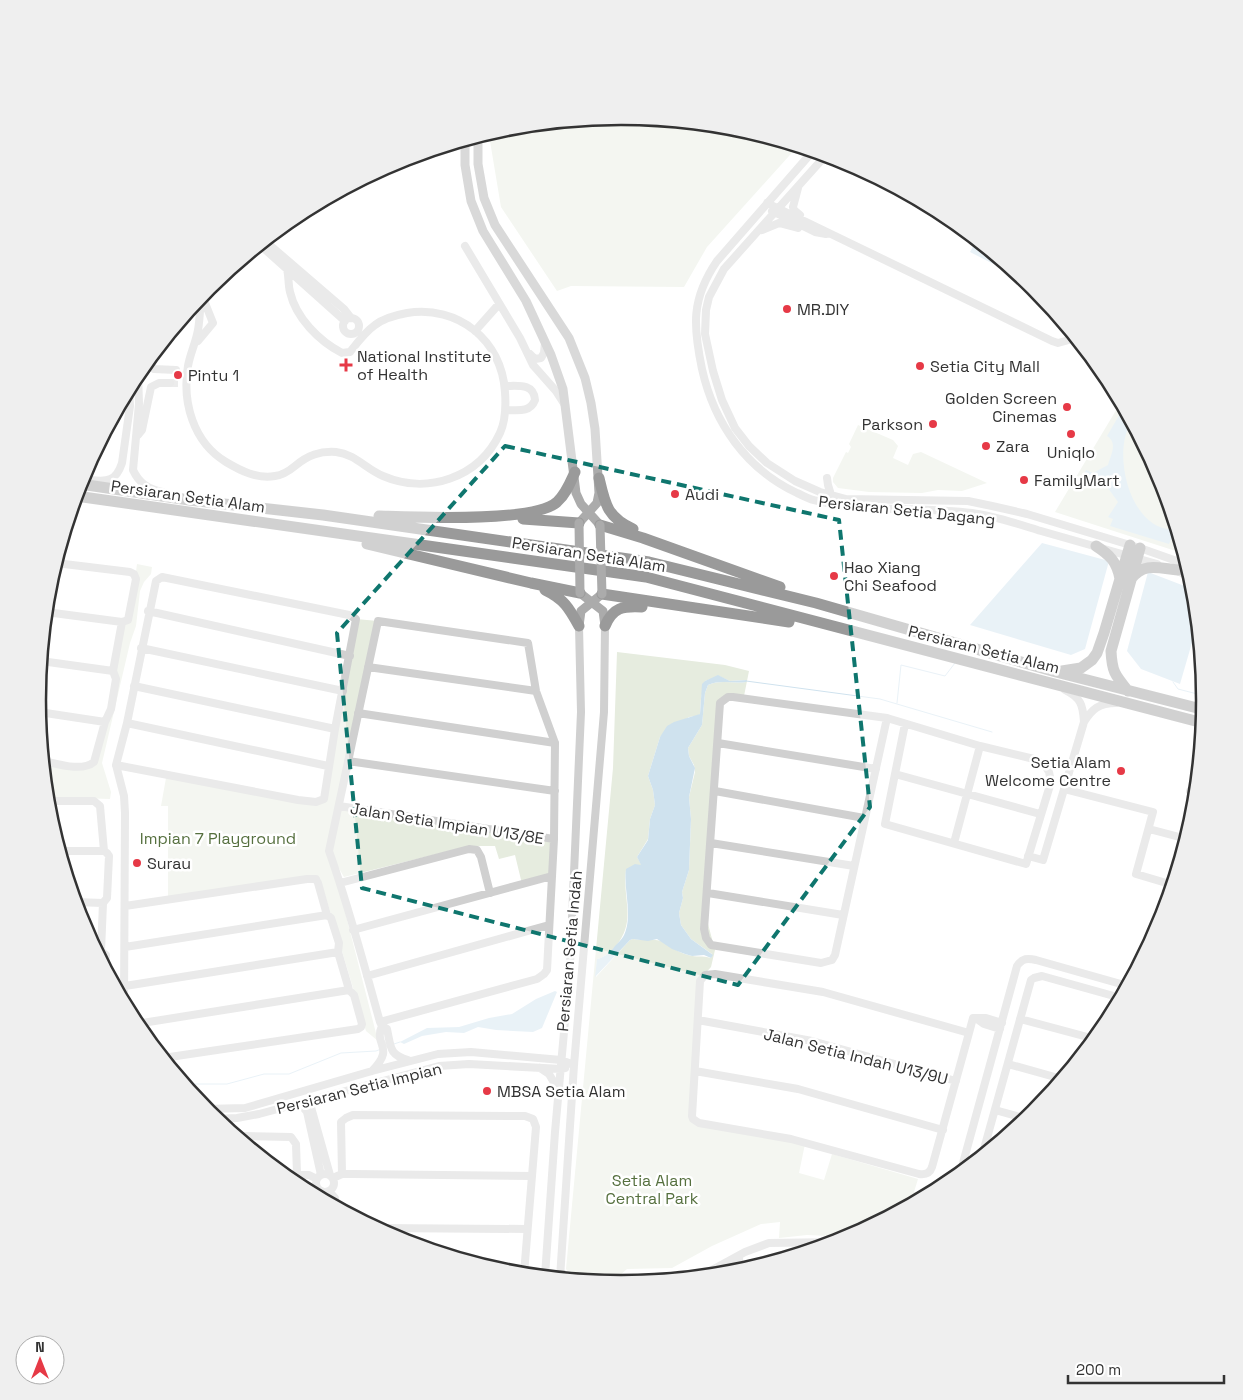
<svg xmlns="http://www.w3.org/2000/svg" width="1243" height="1400" font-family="'Space Grotesk',sans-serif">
	<rect width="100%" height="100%" fill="#fff"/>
	<path fill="#e6ecdf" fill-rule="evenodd" d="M622,116l114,11 62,19 -91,101 -23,40 -113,-1 -14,5 -56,-84 -11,-66v-8l18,-6z
		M1121,402l40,75 24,77 -130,-42z
		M858,425l35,15 5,6 -5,12 15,7 5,-11 8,-2 66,31 -25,8 -24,-1 -16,3 -53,-1 -31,-4 -5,-6v-4l13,-26 2,1 3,-6 -2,-3z
		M137,564l15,3 -1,7 -7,8 -4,9 -4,35 -6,17 -28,120 9,29 -1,7 -63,-2 -3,-33h47l16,-51 16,-84c8,-10 12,-50 14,-65z
		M356,619l22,2 -39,185 215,33 -2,37 -30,8 -7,-29 -16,4 -4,-13h-26l-125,31 -14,-24 48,188 -12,-10 -46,-153 -152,19v-91h-7l5,-28 132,22 26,-1z
		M617,652l108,13 24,6 -5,25c-10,-2 -19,-3 -26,6l-14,207 11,41 -4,17 -9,10 -9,144 112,23 -6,29 25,7 8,-26 86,25 -4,13 14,3 -78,42 -43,-2 -28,3 1,-16 -19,2 -49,22 -40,22 -45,1 -16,14 -38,-4 -7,-10 47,-501zM719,676l11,5 16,-1v2c-13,2 -25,-3 -38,3l-3,8 -3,32 -14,23 1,8 5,9 1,7 -6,25 2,22 -2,51 -7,22 1,6 -4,15 2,12 10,14 21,15 -1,4c-9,-3 -14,0 -23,-3 -11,-3 -18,-9 -27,-14 -4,-2 -22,-1 -28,-2l-3,1 -34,37 1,-18c8,-2 13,-6 19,-13 21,-26 6,-47 10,-76l16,-4 -5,-9 11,-18 2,-20 5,-14 -2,-15 -5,-14 12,-39 29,-20 8,-1 3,-2 1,-16 4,-17z"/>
	<path fill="#cfe2ee" d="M976,241l7,4 24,20 -2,5 -35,-18z
		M1124,407l8,14c-22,31 -1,114 45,108l2,7 -7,1 -3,7 -59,-18 3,-7 -5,-2 10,-15 -15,-21h-15l-5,-5 3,-6 7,3 15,-8c3,-11 10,-22 -1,-29z
		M1042,543l67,18 -24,88 -14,6 -101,-30z
		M1148,572l47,18 3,32 -18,62 -39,-15 -14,-18z
		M718,675l12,6 17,-1 -1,2c-13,2 -25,-3 -38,3l-3,8 -3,32 -14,23 1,8 6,12 -6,29 2,22 -2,51 -7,22 1,6 -4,15 2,12 10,14 22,16 -2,3 -7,-3 -12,1 -7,-2 -13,-5 -15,-10 -9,2 -15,-2 -3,1 -35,37 2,-18c8,-2 13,-6 18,-13 3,-3 6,-6 8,-9 11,-20 0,-47 3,-68l9,-5 6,1 -4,-8 11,-17 2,-21 5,-14 -2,-15 -5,-14 12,-39 7,-11 7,-4 26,-8 2,-30 3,-3z
		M555,991l2,1 -15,36 -9,4 -37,-2 -18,-3 -14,6 -18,-1 -24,4 -18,8 -4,-2 27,-14 32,-1 30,-9 23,-4 24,-15z"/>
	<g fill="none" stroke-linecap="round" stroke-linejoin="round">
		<path stroke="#cfe2ee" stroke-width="1" d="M746,681l134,18 112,33
			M1173,682l5,7 27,7
			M897,703l4,-38 44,11 10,-13
			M394,1044l6,-2
			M185,1084h42l37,-10h25l52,-21 35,-2 5,-2"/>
		<path stroke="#d6d6d6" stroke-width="8" stroke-dasharray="8 4" stroke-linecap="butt" d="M170,383h12"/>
		<path stroke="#d0d0d0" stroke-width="8" d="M813,151l-96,110c-26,38 -24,65 -15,108 12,54 44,100 95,124 7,3 13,7 21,8 50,12 103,5 154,12 23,3 46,11 69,18 39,11 78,22 116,33
			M826,155l-102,114 -15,28 -3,13 -1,24 8,37 9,29 13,28 14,18 18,17 28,18 25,11 26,7 122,2 24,5 35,8 113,34 48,17
			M798,188l-5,19 1,3 6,5
			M767,203l285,138 6,2 18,-5
			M772,211l43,21 11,2
			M762,230l17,-7 19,5
			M265,241l79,68 7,9
			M260,245l85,76
			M465,246l55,92 13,27 23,26 9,14
			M201,296c-1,11 -1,23 -3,34 -2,12 -8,24 -10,36 -6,36 5,76 38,96 15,9 31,17 49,14 8,-1 14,-5 20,-10 13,-11 25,-15 41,-14 19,2 30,17 47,24 44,19 96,2 117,-43 6,-13 6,-27 5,-41 -3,-52 -47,-87 -98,-79 -11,2 -23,5 -32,12 -10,7 -18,18 -25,27l-8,1c-23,-12 -46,-35 -52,-61 -2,-8 -1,-15 -3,-23
			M343 326a8 8 0 1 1 16 0a8 8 0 1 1-16 0Z
			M475,331l24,-27
			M198,341l15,-18 -10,-25
			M530,354l5,5 6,-1 3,-5 1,-11
			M148,361l6,8 22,1
			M138,373l1,31 -6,66c6,13 15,19 29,22
			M505,386c13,0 29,-3 30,14 -5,13 -18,10 -29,10
			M138,435l4,-5 9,-43 8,-4h11
			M827,478l1,7 3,10
			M91,480c17,2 25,1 31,-17l8,-57 -1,-17
			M1173,569l19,9
			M148,611l202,45
			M46,612l76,10
			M141,648l202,43
			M41,661l72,10
			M368,667l168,24
			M134,686l201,43
			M1065,690c16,8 18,15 19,32
			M39,712l66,10
			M358,713l197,30
			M887,718l-52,237 -3,5 -11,3 -110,-18 -5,-7 -2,-9 16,-226 8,-6h5l154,21 93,28 54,13 10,5 5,8 2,10 -25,82 -141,-40 20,-100
			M127,723l201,43
			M718,743l158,26
			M44,761c14,3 38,11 50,1l11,-40 6,-13 5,-30 -3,-8 9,-49 6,-2 8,-41 -2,-5 -4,-2 -74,-9
			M348,761l207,30
			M116,765l182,35 18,2 8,-3 11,-70 21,-110 -7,-4 -187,-38 -6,4 -29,142 -11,42 8,31 1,17 -1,190
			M895,774l145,40
			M1064,789l89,23 -17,62 37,11
			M715,791l149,27
			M1190,791l6,1
			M47,801h47l6,5 4,45 3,2 2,3 -2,42 -4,5 -2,48 5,4 -1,12
			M339,806l215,33
			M1149,829l38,10
			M711,843l143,23
			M954,843l26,-97
			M60,851h44
			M1028,856l15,4 41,-138c8,-13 15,-19 32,-19
			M340,883l129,-34 8,1 4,7 9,36
			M708,893l135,22
			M75,902l28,1
			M125,906l182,-27h9l2,4 9,32 4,3 8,25 -1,9 10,34 1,4 5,5 8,29 -1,3 -3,2 -195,29
			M353,930l199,-54
			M125,947l202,-32
			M367,976l182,-51
			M125,986l213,-34
			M977,1019l7,5 16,5
			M1020,1019l75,20
			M698,1020l114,21 144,40
			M136,1024l213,-34
			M382,1026l5,3c4,18 2,26 21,31
			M969,1033l-146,-41 -108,-18 -10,1 -5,6 -8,135 1,3 6,4 92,16 128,35c7,1 11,-1 13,-7l37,-134 4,-15h13l16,5
			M1008,1064l54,15
			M540,1068l9,6 10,17
			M372,1071c24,-25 1,-25 10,-45l-2,-4c-16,-57 -31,-115 -51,-171l49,-230 150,22 8,48 19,52 -1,96 -7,131 -3,4 -7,5 -157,43
			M695,1071l103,18 145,41
			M309,1100l21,75
			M295,1104l7,2 5,6 14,63
			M205,1109l40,-1 127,-37 66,-17 33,-2 90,8 13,5
			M995,1110l32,9
			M216,1119l21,-1 22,-4 180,-48 30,-2 92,5 4,-1
			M237,1136l54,1 5,7 1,30
			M982,1156l49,-176 3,-2 8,-2 79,22
			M283,1174l26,1 8,4
			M342,1174l-1,-52 5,-4 7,-3 172,1 8,3 3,8 -12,147
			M960,1174l57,-208c5,-8 11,-8 19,-6l92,26
			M316 1183a9 9 0 1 1 18 0a9 9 0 1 1-18 0Z
			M333,1178l9,-4h11l179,2
			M329,1191l6,7v8
			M376,1228l151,1
			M731,1273l2,-8 6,-6
			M545,1276l10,-144 15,-167 11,-253 -2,-86
			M701,1276l44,-24 24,-9 67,-1
			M560,1278l14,-213 30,-353 1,-86"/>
		<path stroke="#ababab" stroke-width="9" d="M478,136v28l6,34 11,27 74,113 16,40 6,25 4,26 4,64 -2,10 -18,20
			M465,140v25l6,36 12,30 43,70 25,54 12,34 13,104 5,11 19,21
			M580,593l23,18 2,15
			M579,626l2,-15 21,-17"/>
		<path stroke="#9a9a9a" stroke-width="11" d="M599,478c6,26 8,39 34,51
			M80,484l109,16 134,15 326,47 167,41 240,69 149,38
			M76,496l570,81 557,146
			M379,516c33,1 156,7 178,-14 9,-8 13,-19 18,-30
			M523,519l56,4
			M600,525l43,13 137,49
			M367,544l164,39 49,10
			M1096,546c14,9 21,16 24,33
			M1131,579c13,-17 27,-11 47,-9
			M545,590c19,9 24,18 34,36
			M602,594l187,28
			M605,626c8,-19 18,-20 37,-19
			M1062,671l19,-3 11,-8 5,-7 7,-20 26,-88
			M1128,691c-13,-16 -16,-19 -17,-40l29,-103"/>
		<path stroke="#ababab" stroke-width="9" d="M579,523l1,70
			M600,525l2,69"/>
	</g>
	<path d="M0 0H1243V1400H0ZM505,446l334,74 31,287 -132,178 -376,-97 -25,-255z" fill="#fff" fill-opacity=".55" fill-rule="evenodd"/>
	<path fill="none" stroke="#0f766e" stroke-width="4" stroke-dasharray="10 6" stroke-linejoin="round" d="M505,446l334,74 31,287 -132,178 -376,-97 -25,-255z"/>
	<g fill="#e63946" stroke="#fff" stroke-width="2">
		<circle cx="787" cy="309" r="5"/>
		<path d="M343.5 357.5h5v5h5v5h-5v5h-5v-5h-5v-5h5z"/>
		<circle cx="920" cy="366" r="5"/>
		<circle cx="178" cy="375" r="5"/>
		<circle cx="1067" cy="407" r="5"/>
		<circle cx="933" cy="424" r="5"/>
		<circle cx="1071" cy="434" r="5"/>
		<circle cx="986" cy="446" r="5"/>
		<circle cx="1024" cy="480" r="5"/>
		<circle cx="675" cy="494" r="5"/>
		<circle cx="834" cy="576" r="5"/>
		<circle cx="1121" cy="771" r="5"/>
		<circle cx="137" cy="863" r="5"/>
		<circle cx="487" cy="1091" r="5"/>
	</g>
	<g text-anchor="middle" stroke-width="5" stroke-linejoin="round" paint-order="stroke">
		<g font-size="16" fill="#333" stroke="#fff" text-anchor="start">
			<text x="797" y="315">MR.DIY</text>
			<text x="357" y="362">National Institute<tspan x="357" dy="18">of Health</tspan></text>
			<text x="930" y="372">Setia City Mall</text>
			<text x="188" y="381">Pintu 1</text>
			<text x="1057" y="404" text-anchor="end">Golden Screen<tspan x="1057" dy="18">Cinemas</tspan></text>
			<text x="923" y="430" text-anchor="end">Parkson</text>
			<text x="996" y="452">Zara</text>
			<text x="1071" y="458" text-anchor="middle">Uniqlo</text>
			<text x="1034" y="486">FamilyMart</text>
			<text x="685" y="500">Audi</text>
			<text x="844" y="573">Hao Xiang<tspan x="844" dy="18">Chi Seafood</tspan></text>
			<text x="1111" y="768" text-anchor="end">Setia Alam<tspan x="1111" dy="18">Welcome Centre</tspan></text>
			<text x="147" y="869">Surau</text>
			<text x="497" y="1097">MBSA Setia Alam</text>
		</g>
		<g font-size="16" fill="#333" stroke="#fff">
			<text transform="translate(188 496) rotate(8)" y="6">Persiaran Setia Alam</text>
			<text transform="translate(907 510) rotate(6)" y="6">Persiaran Setia Dagang</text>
			<text transform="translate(589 554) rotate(9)" y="6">Persiaran Setia Alam</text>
			<text transform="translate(984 649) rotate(14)" y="6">Persiaran Setia Alam</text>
			<text transform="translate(447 823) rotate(9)" y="6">Jalan Setia Impian U13/8E</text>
			<text transform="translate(569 951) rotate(-85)" y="6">Persiaran Setia Indah</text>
			<text transform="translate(856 1056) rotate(14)" y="6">Jalan Setia Indah U13/9U</text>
			<text transform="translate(359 1088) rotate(-14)" y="6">Persiaran Setia Impian</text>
		</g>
		<g font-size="16" fill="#56703f" stroke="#fff">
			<text x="218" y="844">Impian 7 Playground</text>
			<text x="652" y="1186">Setia Alam<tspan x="652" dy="18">Central Park</tspan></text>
		</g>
	</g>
	<path d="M0 0H1243V1400H0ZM46 700a575 575 0 1 1 1150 0a575 575 0 1 1-1150 0Z" fill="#efefef" fill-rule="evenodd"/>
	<path fill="none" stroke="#333" stroke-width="2.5" d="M46 700a575 575 0 1 1 1150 0a575 575 0 1 1-1150 0Z"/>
	<g transform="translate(40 1360)"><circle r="24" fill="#ffffff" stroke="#adadad"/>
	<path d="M0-4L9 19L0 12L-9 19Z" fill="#e63946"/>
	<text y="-8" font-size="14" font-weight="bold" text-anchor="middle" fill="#333333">N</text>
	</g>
	<path d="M1068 1375v8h156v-8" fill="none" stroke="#333333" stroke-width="2.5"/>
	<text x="1076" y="1375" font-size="15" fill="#333333" stroke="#ffffff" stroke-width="4" paint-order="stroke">200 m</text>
</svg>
